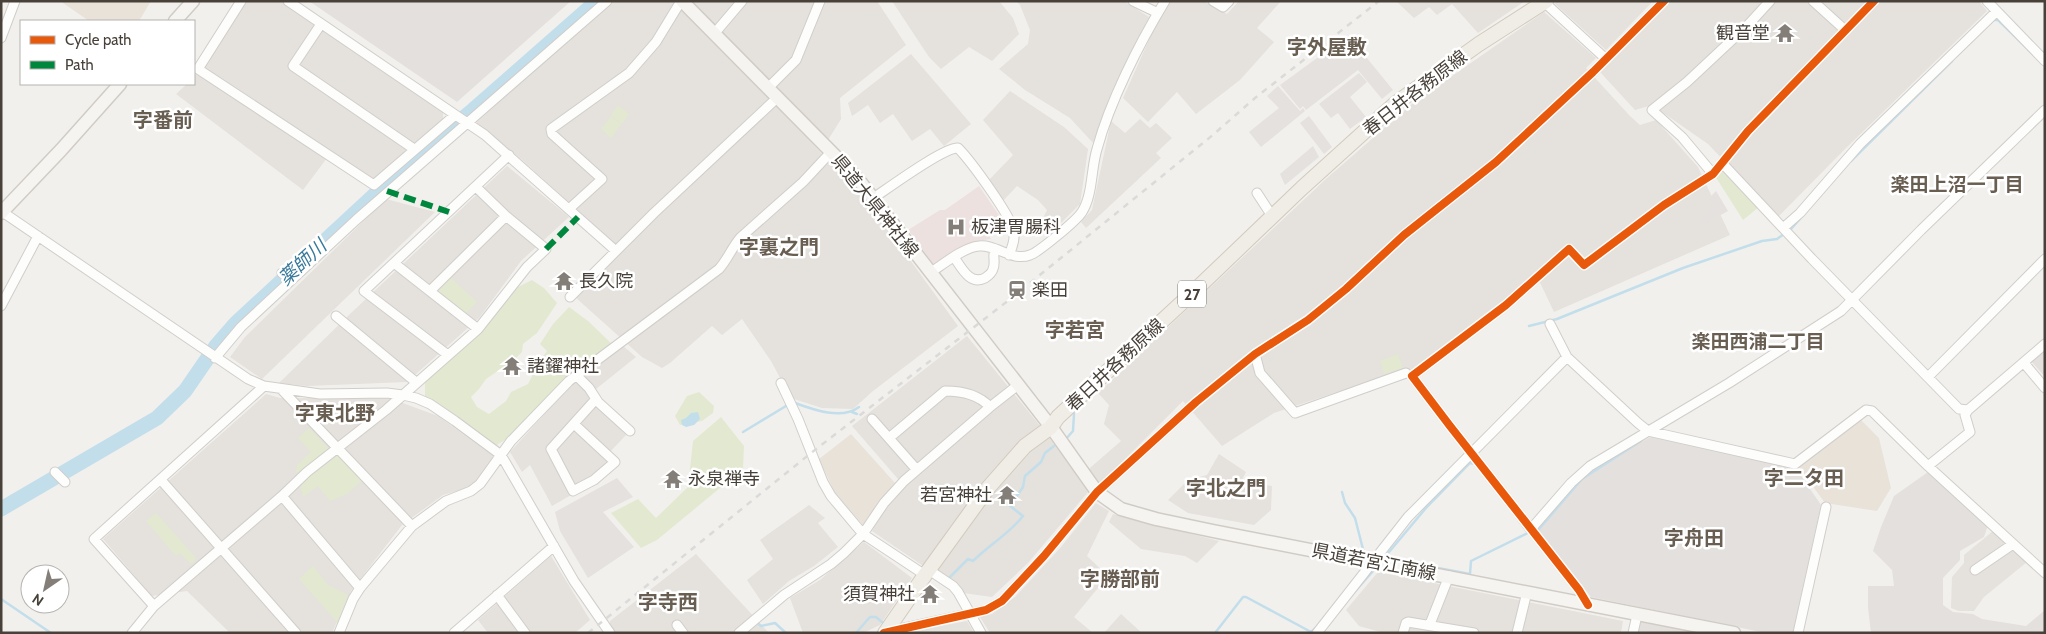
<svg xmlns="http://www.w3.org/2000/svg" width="2046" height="634" font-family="Cabin,'Noto Sans JP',sans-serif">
	<rect width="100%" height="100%" fill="#f2f0ed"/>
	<path fill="#e5e1dc" d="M246,1h35l162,111v9l-37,30 -29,28h-5l-42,-25 -27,36 -127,-96 11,-10h7v-7z
		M613,1h62l98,99 88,97 28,34 69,95 -85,65 -20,18 -31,-1 -31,-10 -20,-37 -29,-42 -20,16 -10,-9 -42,37 -8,5 -20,-11 -67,-60 47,-47 -101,-91 -45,-36z
		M687,1h190l29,44 -66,53 1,21 -13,21z
		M892,1h107l14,17 6,16 -27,27 -23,-14 -28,22 -12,-12z
		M1016,1h108l25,16 -38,76 -18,50 -23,-25 -45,-28 -26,-21 29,-25 2,-14 -10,-25z
		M1169,1h35l23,13 12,-13h42l-24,27 17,14 -34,38 -44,34 -19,-22 -29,30 -25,-24 34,-76z
		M1396,1h129l-47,32 -26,-29 -15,11 -8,-8 -15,11z
		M1557,1h96l-47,49 -52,-47z
		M1670,1h309l8,10 -144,140 -65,66 -70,-73 -56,-39 -17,5 -35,-38 35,-37z
		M1544,12l52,46 -10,10 44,48 10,9 16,-5 42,47 32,68 -176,77 -19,-40 -26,24 -95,73 -29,7 -111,37 -52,33 -39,-45 -86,86 -14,-13 38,-33 -17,-17 5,-19 -11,-12 229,-215 85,-74z
		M911,54l60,70 -27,22 -14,-17 -18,12 -19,-27 -13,9 -12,-18 -16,11 -4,-13z
		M1010,91l54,36 24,22 -8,55 -25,25 -11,-13 3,-6 -9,-10 -21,-14 -15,16 -13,-22 24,-25 -30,-35z
		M1140,119l10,9 6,-5 16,15 -16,15 5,5 -75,70 -5,-6 11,-12 19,-89 14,12z
		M507,166l62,51 -48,44 -42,57 -72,64 -100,4 -28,-3 71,-69z
		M386,199l49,13 -173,167 -32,-22 15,-20z
		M967,336l78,96 44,59 -61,72 -36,34 -29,-4 -91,-62 10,-17 23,-27 -53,-61z
		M622,345l14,12 -45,36 2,8 33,34 -17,18 9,10 -26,20 -40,23 -22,-41 -8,7 -12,-20 62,-68z
		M266,394l14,4h109l49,18 57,41 -12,17 -13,13 -27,8 -41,30 -51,66 -19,42h-102l-43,-42 -35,5 -49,-57z
		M1219,454l27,18 -5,10 31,4 -1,24 -17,15 -66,-12 -20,-13 20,-20 19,-5z
		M1096,503l13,8 -22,45 21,20 -34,41 19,16h-103l-10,-16 12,-3 23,-17 46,-50z
		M809,505l16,13 -7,5 20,24 -24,19 -25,15 -26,23 -16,-24 26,-21 -13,-19z
		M1113,514l106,27 -22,22 -12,-7 -44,-7 -32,-27z
		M1993,531l34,31 -43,35 -10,14h-15l-8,-3 1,-31 12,-14v-8z
		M864,542l48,36 -32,47 -17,8h-60l-13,-35 30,-18z
		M696,554l73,79h-156l-3,-5v-7z
		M551,556l39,64 -15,13h-87l-10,-13z
		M1378,572l245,49 -2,12h-237l-25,-7 -13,-16z
		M1121,614l21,19h-38z
		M967,621l7,12h-72z"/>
	<path fill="#e4e0dd" d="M309,1h262l-114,101z
		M2045,350v27l-13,-15z
		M1656,434l138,35 6,5 21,31 -28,127 -27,1 -175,-36 -54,-69 30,-34 29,-27z
		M1928,472l60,53 -4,12 -24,14v9l-17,18v27l10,7 20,2 9,5 44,7 19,-16v23h-174l-3,-25v-22h26l-2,-16 -19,-19 8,-24 13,-31z
		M1638,619l67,14h-70z"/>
	<path fill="#e8e2d9" d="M64,1h87l-12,20h-50l-26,-18z
		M1861,420l18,18 12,50 -14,23 -52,-8 -27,-37z
		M851,434l44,49 -32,42 -28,-32 -16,-34z"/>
	<path fill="#ece1df" d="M979,186l26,38 -17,10 3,5 -14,2 -13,6 -29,19 -27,-36 32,-20h5z"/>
	<path fill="#e2e9d0" d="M618,105l11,9 -7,10 -11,-9z
		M611,116l10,8 -10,14 -10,-9z
		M1724,170l35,37 -16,13 -28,-44z
		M451,278l26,24 -12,12 -27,-23z
		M532,280l12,8 13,15 -20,30 -14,11 -1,8 -8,8 -28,19 -7,10 -8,8 6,10 12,7 17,-13 5,-9 17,-8 10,-20 9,-13 -7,-7 13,-20 16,-17 19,14 24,23 -102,93 -15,9 -70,-48v-17l37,-35 52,-57z
		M1398,354l5,14 -19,6 -4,-13z
		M699,392l15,14 -1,7 -11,8 -22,4 -5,-9 12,-20z
		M721,417l23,29 -1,23 -86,71 -16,8 -30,-35 27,-14 18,19 32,-31 5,-46z
		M309,428l21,22 -24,19 -10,4 1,-8 14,-13 -13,-14z
		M341,453l23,26 -17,15 -17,7 -12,-15 -15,11 -3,-13z
		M156,513l40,45 -3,5h-3l-10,-10 -4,3 -30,-35z
		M313,566l15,19 20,10 -10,28 -39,-44z"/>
	<path fill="#e4e1de" d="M1339,42l13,16 10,-6 31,38 -11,9 -24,-29 -52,40 -3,-4 -3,3 -20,-24z
		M1359,73l8,9 -17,15 16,20 -16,12 -12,-16 -7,5 -12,-14z
		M1278,86l22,25 3,-3 2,3 -44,36 -12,-15 30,-24 -12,-12z
		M1309,116l23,31 -8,7 -24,-31z
		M1313,146l6,11 -34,28 -5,-11z
		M1716,191l12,20 -25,14 -3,-3 13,-19 -4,-5z
		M617,478l16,19 -30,15 31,35 -46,31 -28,-47 -5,-19z"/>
	<path fill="#c2deeb" d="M698,412l2,7 -6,6 -8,2 -4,-2 -1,-5 5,-2 5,-5z"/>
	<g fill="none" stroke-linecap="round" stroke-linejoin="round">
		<path stroke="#c2deeb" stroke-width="2.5" d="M1993,20h5l32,31
			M465,115h1
			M1851,161l101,-100
			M1529,326l28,-7 126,-51 79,-27 15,-2 14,-10 9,-10
			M795,403c19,7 47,17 64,4
			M852,412l5,2
			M743,432l43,-26
			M1065,440l8,-9 1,-17
			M1475,464l-5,-1 -44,45 -42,50 86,16 1,-13 59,-29
			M1342,492l3,11 10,15 9,35 3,2
			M1514,514l14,19
			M1536,530l3,-1 43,-50 59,-38
			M948,579l20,-20 5,2c16,-16 36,-27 50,-45l-13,-10 13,-19 2,-11 16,-14 4,-9 9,-7
			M1351,596l23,-26
			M1,599l50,34
			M756,622l5,4 14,-3 11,10
			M856,633l14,-16h6l7,6
			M1215,633l28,-36h3l65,35 7,-6"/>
		<path stroke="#c2deeb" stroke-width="15" d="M1,509l156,-91 28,-27 31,-45 20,-23 174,-161 63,-52 124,-109"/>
		<g stroke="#d0cecb" stroke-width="11">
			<path id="street" d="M241,1l-43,68 176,116
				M288,1l197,134 131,116
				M1133,1l25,12
				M1213,1l10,6 6,-6
				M1813,1l32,29
				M1987,1l58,60
				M1544,2l62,57
				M321,24l-28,42 121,83
				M714,34l28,-33
				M1,38l14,-37
				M768,88l28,-28 24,-59
				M1723,164l89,95 147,150 9,1
				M1713,174l-31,-37 -30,-27 35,-28 61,-57 22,-24
				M375,184l79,-68
				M1257,193l15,23
				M872,199c15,-10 72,-52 86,-51 12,12 54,69 56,84 1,7 -2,16 -5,23
				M569,209l33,-30 -50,-45 -1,-5 78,-56 27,-31 25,-41
				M1,211l247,168 16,7 56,8 67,-1 16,2 13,3 14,6 25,17 46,34 73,126 36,52
				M1783,228l17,-15 60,-69 136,-132
				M954,257c7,10 16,29 31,21 3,-2 7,-5 8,-9 3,-7 -1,-13 2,-20
				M394,263l84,66
				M282,273l9,7
				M930,273c12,-8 34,-26 49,-27 17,-2 33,16 51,9 9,-3 47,-35 52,-43 11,-17 9,-44 15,-63 13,-48 42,-105 68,-148
				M430,291l76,-75
				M570,297l84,-84 123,-115
				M1,306l37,-70
				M336,316l81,67
				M1550,324l17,33 71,66 10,8 147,33 71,-54 6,1 56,55 117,107
				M1255,354l5,19 35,40 111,-40
				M448,355l-84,-64 145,-136
				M215,358l26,-31 115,-107 251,-219
				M2024,363l21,25
				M576,375l13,13 9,14 32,29
				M1928,377l117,-118
				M781,383l17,36 25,63 8,14 32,38 62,41
				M282,390l130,136
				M872,419l45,51
				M574,424l41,38 -21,18 -21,11 -22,-42 45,-50
				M889,438l56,-47c16,0 34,4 45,16
				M1928,466l42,-34 -5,-17 3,-5 77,-66
				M55,472l10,10
				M161,480l135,153
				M282,496l78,92
				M1531,529l40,-46 19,-17 139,-83 112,-72 80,-81 124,-120
				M929,570l24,16 5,6 23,41
				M1975,570l38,-26
				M497,595l28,38
				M1588,605l-9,-15 -129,-164 -38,-50 94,-71 63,-56 15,16 80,-60 49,-31 35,-43 126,-130
				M154,606l-60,-67 170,-153
				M1430,624l19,-48
				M677,625l6,8
				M885,632l101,-22 16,-9 42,-45 53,-64 99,-90 59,-48 53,-34 38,-31 58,-54 92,-73 97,-90 71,-71
				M132,633l22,-27 128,-110 25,-24 79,-62 92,-81 49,-62 19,-18 -40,-33 -30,-29
				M339,633l14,-34 7,-11 52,-62 34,-25 25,-10 9,-7 31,-43 58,-60 150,-112c9,-10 13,-22 22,-32l62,-55 28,-30
				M454,633l100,-87
				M739,633l45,-38 47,-31 13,-11 19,-19 21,-31 20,-22 86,-74 28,-22
				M1317,633l91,-116 159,-160
				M1403,633l3,-10 2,-1 66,11
				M1517,633l10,-41
				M1633,633l4,-18
				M1798,633l28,-126"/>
		</g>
		<g stroke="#d0ccc5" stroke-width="15">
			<path id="secondary" d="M682,1l176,178 193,248 46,65 24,17 35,10 57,12 521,102
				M175,21l18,-20
				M1,213l60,-63 59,-66"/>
		</g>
		<g stroke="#d2cabd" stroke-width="16">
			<path id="primary" d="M885,633l40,-58 63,-87 37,-42 26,-19 7,-10 130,-120 114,-109 94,-85 83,-59 67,-43"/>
		</g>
		<use href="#street" stroke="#fdfdfc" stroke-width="9"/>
		<use href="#secondary" stroke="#f6f4f1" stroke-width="12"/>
		<use href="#primary" stroke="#f0ede6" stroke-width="14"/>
		<path stroke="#dadad9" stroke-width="2.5" stroke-dasharray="6 6" stroke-linecap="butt" d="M588,633l223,-180 198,-153 205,-166 41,-36 124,-97"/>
		<path stroke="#00873e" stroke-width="6" stroke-dasharray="12 6" stroke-linecap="butt" d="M387,191l62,21
			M546,249l32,-32"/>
		<g stroke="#fff" stroke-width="11">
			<path id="cycleway" d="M1588,605l-9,-15 -129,-164 -38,-50 94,-71 63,-56 15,16 80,-60 49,-31 35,-43 126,-130
				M884,633l102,-23 16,-9 42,-45 53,-64 99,-90 59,-48 53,-34 38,-31 58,-54 92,-73 97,-90 71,-71"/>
		</g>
		<use href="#cycleway" stroke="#e8590c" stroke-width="8"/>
	</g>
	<defs>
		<g id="temple-bare" transform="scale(1.5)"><path d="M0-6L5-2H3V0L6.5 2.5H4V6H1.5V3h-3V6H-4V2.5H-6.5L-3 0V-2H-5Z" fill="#847e78" stroke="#fff" stroke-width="2.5" paint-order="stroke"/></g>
		<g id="hospital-bare" transform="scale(1.5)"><path d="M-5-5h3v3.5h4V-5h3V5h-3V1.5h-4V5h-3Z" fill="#847e78" stroke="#fff" stroke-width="2.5" paint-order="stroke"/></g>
		<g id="station-bare" transform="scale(1.5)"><path d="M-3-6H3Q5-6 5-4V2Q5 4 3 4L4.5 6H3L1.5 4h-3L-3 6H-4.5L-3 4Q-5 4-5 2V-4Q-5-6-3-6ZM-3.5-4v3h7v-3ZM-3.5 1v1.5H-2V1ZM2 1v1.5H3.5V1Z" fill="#847e78" stroke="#fff" stroke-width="2.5" paint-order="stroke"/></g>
	</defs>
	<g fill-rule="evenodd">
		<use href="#temple-bare" x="1785" y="33"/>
		<use href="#hospital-bare" x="956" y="227"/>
		<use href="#temple-bare" x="564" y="281"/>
		<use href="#station-bare" x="1017" y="290"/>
		<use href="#temple-bare" x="512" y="366"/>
		<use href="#temple-bare" x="673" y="479"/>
		<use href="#temple-bare" x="1007" y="495"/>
		<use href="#temple-bare" x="930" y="594"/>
	</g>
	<g text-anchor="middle" stroke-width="5" stroke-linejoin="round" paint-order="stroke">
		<rect fill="#fff" stroke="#7f7a74" stroke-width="1" x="1178" y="280.5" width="28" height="27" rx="4"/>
		<g font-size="16" font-weight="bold" fill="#484139">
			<text x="1192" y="300">27</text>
		</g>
		<g font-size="18" fill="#484139" stroke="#fff" text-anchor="start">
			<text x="1770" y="39" text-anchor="end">観音堂</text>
			<text x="971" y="233">板津胃腸科</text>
			<text x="579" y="287">長久院</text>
			<text x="1032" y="296">楽田</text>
			<text x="527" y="372">諸鑃神社</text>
			<text x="688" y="485">永泉禅寺</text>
			<text x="992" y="501" text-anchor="end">若宮神社</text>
			<text x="915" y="600" text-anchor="end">須賀神社</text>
		</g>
		<g font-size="18" fill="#484139" stroke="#fff">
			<text transform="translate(1415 93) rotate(-38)" y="6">春日井各務原線</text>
			<text transform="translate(875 206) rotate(51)" y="6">県道大県神社線</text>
			<text transform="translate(1115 365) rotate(-43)" y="6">春日井各務原線</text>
			<text transform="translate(1374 562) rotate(11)" y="6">県道若宮江南線</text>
		</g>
		<g font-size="19" font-weight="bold" fill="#695e52" stroke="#fff">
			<text x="1957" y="191">楽田上沼一丁目</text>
			<text x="1758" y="348">楽田西浦二丁目</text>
		</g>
		<g font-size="19" font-style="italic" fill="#38799b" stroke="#fff">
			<text transform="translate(302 262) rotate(-43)" y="7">薬師川</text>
		</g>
		<g font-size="20" font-weight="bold" fill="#695e52" stroke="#fff">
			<text x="1327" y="54">字外屋敷</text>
			<text x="163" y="127">字番前</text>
			<text x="779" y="254">字裏之門</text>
			<text x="1075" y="337">字若宮</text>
			<text x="335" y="420">字東北野</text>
			<text x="1804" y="485">字二タ田</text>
			<text x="1226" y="495">字北之門</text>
			<text x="1694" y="545">字舟田</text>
			<text x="1120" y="586">字勝部前</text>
			<text x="668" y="609">字寺西</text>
		</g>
	</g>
	<rect width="2046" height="634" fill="none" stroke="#484139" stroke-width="5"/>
	<rect x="20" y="20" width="175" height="65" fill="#ffffff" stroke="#b6b3b0"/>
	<rect x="30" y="36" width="25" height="8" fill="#e8590c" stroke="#b6b3b0"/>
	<text x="65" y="45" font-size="15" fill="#484139">Cycle path</text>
	<rect x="30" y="61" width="25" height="8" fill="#00873e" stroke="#b6b3b0"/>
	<text x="65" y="70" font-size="15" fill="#484139">Path</text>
	<g transform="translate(45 589) rotate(214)"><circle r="24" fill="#ffffff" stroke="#b6b3b0"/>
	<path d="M0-4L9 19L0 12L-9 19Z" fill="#847e78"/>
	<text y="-8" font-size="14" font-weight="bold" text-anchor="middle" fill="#484139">N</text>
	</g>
</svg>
